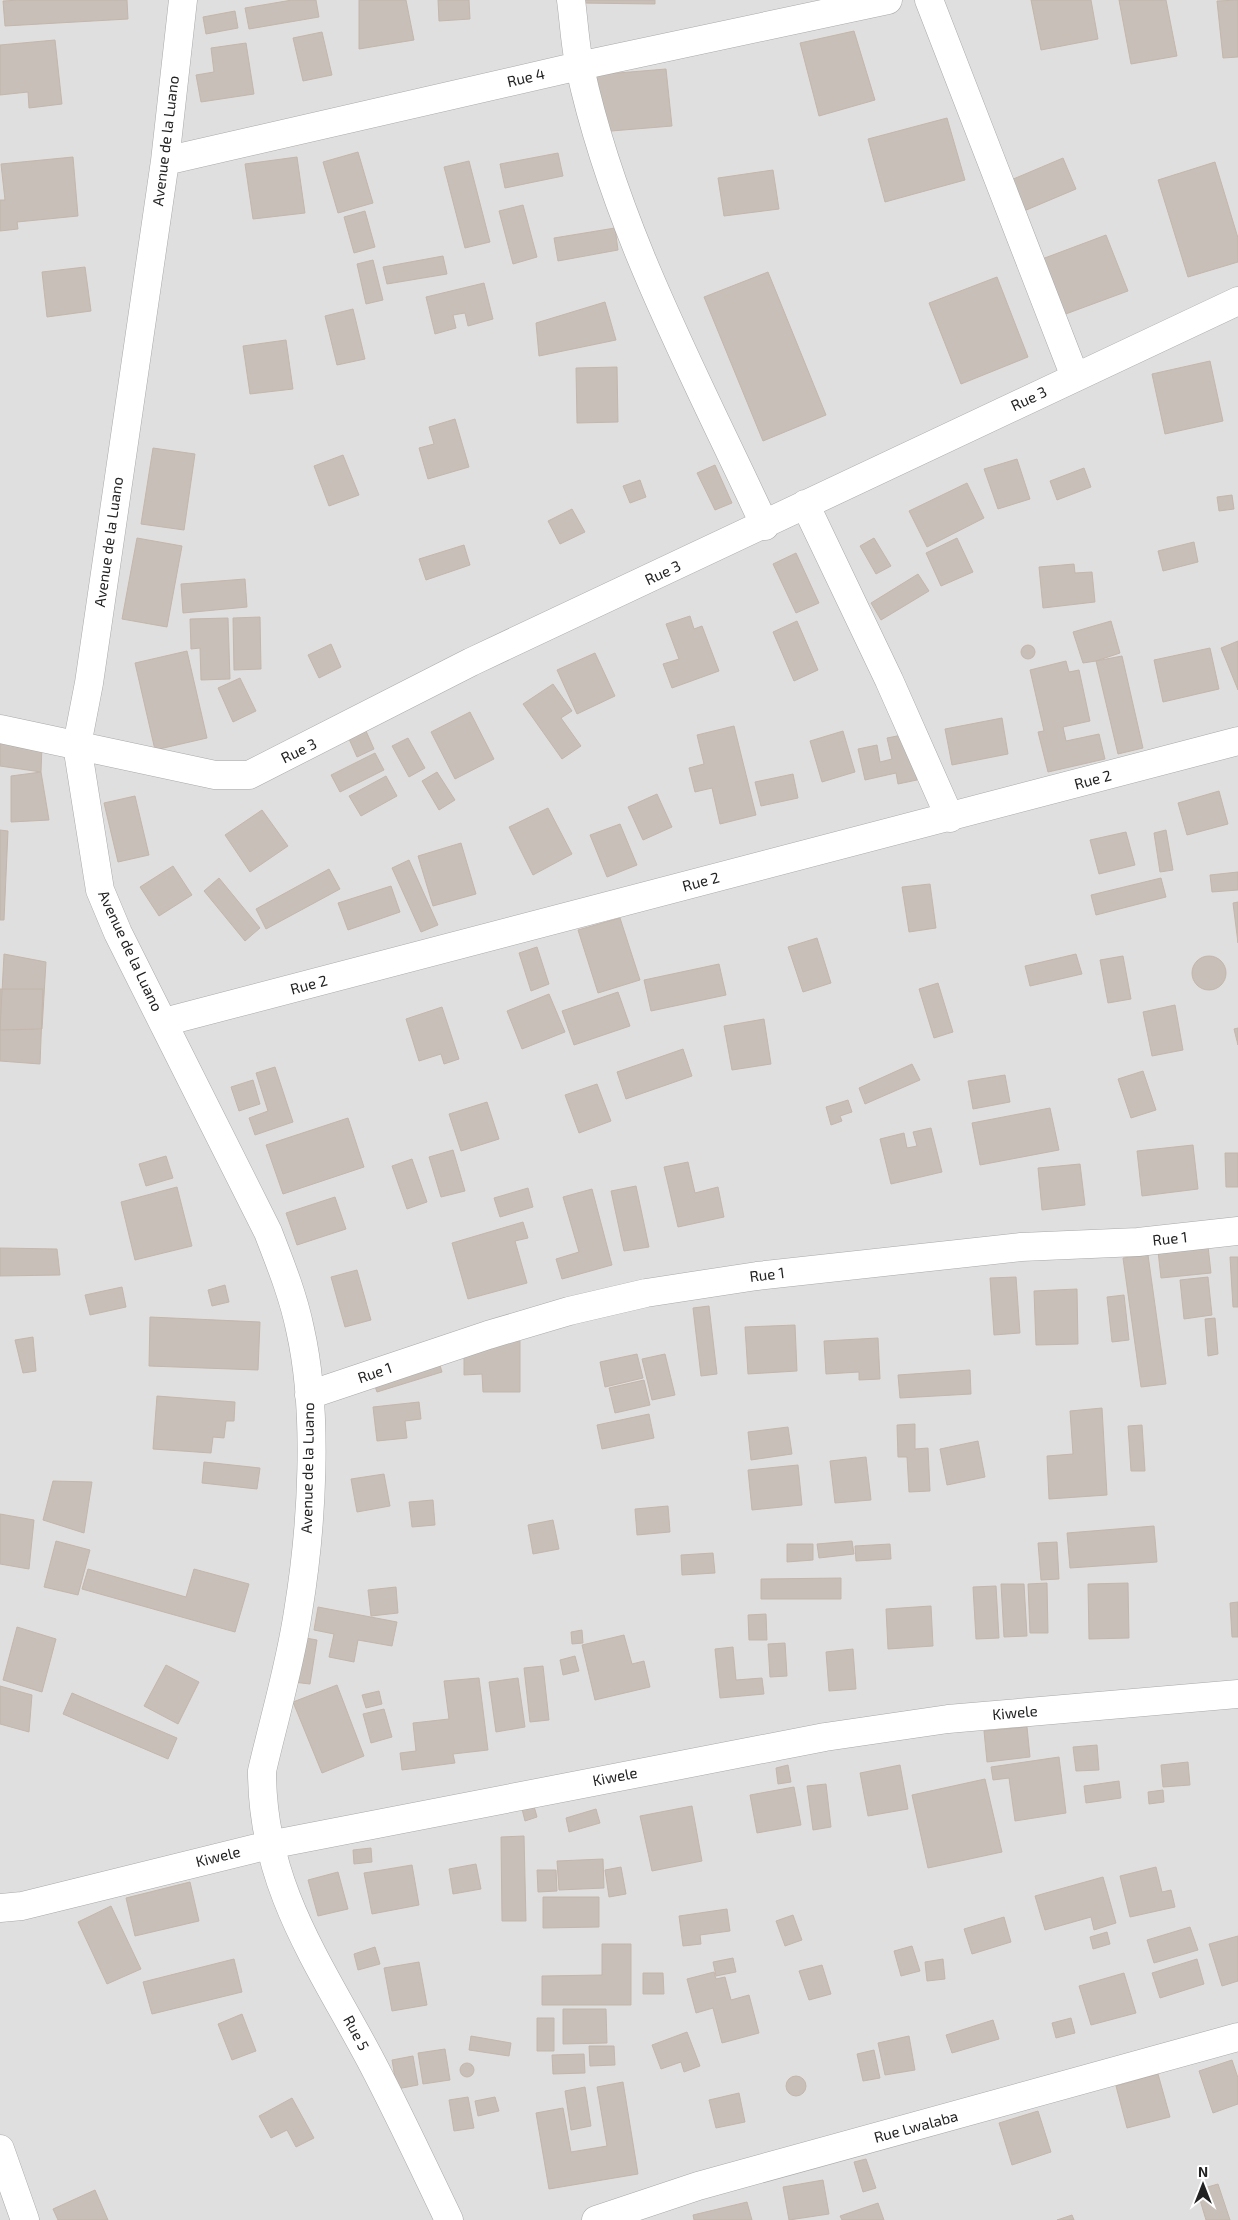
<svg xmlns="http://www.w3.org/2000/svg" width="1238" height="2220" font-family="'Exo 2',sans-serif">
	<rect width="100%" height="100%" fill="#f2efe9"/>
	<path fill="#e0dfdf" d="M0,0h1238v2220h-1238z"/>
	<path fill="#c7bfb8" stroke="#c4b6ab" d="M20,0h107l1,19 -123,7 -2,-25z
		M292,0h24l3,17 -70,12 -4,-21z
		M359,0h47l8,40 -55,9z
		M438,0h31l1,19 -31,2z
		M579,0h76v4l-76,-1z
		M1031,0h60l7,39 -57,11z
		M1119,0h47l11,56 -46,8z
		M1238,0v57l-15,1 -6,-57z
		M235,11l3,17 -32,6 -3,-17z
		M854,31l21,69 -56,16 -19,-73z
		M322,32l10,43 -29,6 -10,-43z
		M55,40l7,64 -33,4 -1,-16 -28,3v-50z
		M246,43l8,51 -53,8 -5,-27 18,-3 -3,-24z
		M666,69l6,57 -73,6 -5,-57z
		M947,118l18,62 -80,22 -17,-63z
		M358,152l15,51 -35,10 -15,-51z
		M558,153l5,23 -58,12 -5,-24z
		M73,157l5,59 -61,6 1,7 -18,2v-31h5l-4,-36z
		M297,157l8,56 -52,6 -8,-55z
		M1063,158l13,31 -52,22 -13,-31z
		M469,161l21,81 -25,6 -21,-81z
		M1215,162l23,76v24l-50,15 -30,-97z
		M773,170l6,39 -55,7 -6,-38z
		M523,205l14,52 -24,7 -14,-53z
		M365,211l10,36 -21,6 -10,-36z
		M615,228l3,22 -60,11 -4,-23z
		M1106,235l22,56 -65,24 -21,-56z
		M443,256l4,18 -60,10 -4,-17z
		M373,260l10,40 -17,4 -9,-40z
		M85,267l6,44 -44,6 -5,-45z
		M768,272l58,143 -63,26 -59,-144z
		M997,277l31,80 -67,27 -32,-81z
		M484,283l9,36 -25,7 -3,-13 -12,2 3,13 -21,6 -9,-37z
		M605,302l11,38 -77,16 -3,-33z
		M353,309l12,50 -28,6 -12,-49z
		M286,340l7,49 -43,5 -7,-48z
		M1210,361l13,60 -58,13 -13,-60z
		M617,367l1,55 -41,1 -1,-55z
		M455,419l14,48 -41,12 -9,-31 15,-4 -5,-17z
		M153,448l42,6 -11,76 -43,-6z
		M343,455l16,40 -30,11 -15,-40z
		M1017,459l13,40 -32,10 -14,-40z
		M715,465l17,38 -17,7 -18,-37z
		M1084,468l7,19 -34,13 -7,-19z
		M640,480l6,17 -16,6 -7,-17z
		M967,483l17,35 -57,29 -18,-36z
		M1232,495l2,14 -15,2 -2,-14z
		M572,509l13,23 -25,12 -12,-23z
		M137,538l45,8 -15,81 -45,-8z
		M874,538l17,28 -15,8 -16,-28z
		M957,538l16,34 -32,14 -15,-33z
		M1194,542l4,20 -35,9 -5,-20z
		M464,545l6,20 -44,15 -7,-21z
		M796,553l23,50 -23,10 -23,-49z
		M1074,564l1,9 17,-1 3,30 -52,6 -4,-41z
		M918,574l11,17 -48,29 -10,-17z
		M245,579l2,28 -64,6 -2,-29z
		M690,616l4,13 8,-3 17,45 -47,17 -9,-24 16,-5 -13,-35z
		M260,617l1,52 -27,1 -1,-52z
		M228,618l2,61 -29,1 -1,-32 -9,1 -1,-30z
		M797,621l21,49 -24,11 -21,-49z
		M1111,621l9,32 -24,8 -13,2 -10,-31z
		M1238,641v49l-17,-42z
		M331,644l10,23 -22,11 -11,-23z
		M1021 652a7 7 0 1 1 14 0a7 7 0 1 1-14 0Z
		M1210,648l9,41 -56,13 -9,-42z
		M187,651l20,87 -52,12 -20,-87z
		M595,653l20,43 -38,18 -20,-44z
		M1122,656l21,92 -25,6 -22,-93z
		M1066,661l3,11 10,-2 11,51 -27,6 3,14 33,-7 6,25 -57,13 -10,-40 6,-1 -14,-61z
		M240,678l16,33 -23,11 -15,-34z
		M553,684l19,27 -11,7 20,28 -19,13 -39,-55z
		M470,712l24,47 -39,20 -24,-47z
		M1002,718l6,36 -56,11 -7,-36z
		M734,726l22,89 -36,9 -8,-36 -17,4 -6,-24 15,-4 -7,-29z
		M366,731l8,18 -17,8 -8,-18z
		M843,731l12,41 -33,10 -12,-41z
		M907,734l10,46 -19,4 -2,-11 -31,7 -7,-31 19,-4 3,17 12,-3 -5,-21z
		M408,738l17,30 -16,9 -17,-31z
		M0,740l42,6 -1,26 -41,-6z
		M375,753l9,17 -44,22 -9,-17z
		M41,772l8,48 -38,2v-46z
		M437,772l18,28 -16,10 -17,-29z
		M793,774l5,24 -37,8 -6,-24z
		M386,776l11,20 -36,20 -12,-20z
		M1219,791l9,33 -41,11 -9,-32z
		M657,794l15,33 -29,13 -15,-33z
		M135,796l14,59 -31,7 -14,-59z
		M548,808l24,46 -39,21 -24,-48z
		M262,810l26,36 -38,26 -25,-37z
		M620,824l17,41 -30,12 -17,-42z
		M0,830l8,1 -4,89h-4z
		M1166,830l7,40 -13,2 -6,-39z
		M1126,832l9,33 -36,9 -9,-34z
		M461,843l15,51 -43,12 -15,-50z
		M409,860l29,65 -17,7 -29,-64z
		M173,866l19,29 -33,21 -19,-29z
		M329,869l11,20 -74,40 -10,-20z
		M1238,872v18l-26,2 -2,-17z
		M219,878l41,50 -15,13 -41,-50z
		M1161,878l5,19 -70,18 -5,-20z
		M930,884l6,44 -27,4 -7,-45z
		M391,886l9,26 -52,18 -10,-27z
		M1238,902v41l-5,-40z
		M620,918l20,62 -42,13 -20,-63z
		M817,938l14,45 -28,9 -15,-45z
		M537,947l12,37 -18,7 -12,-38z
		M4,954l42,8 -4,67 -42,1z
		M1076,954l6,20 -52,12 -5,-20z
		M1123,956l8,43 -23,4 -8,-43z
		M1192 973a17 17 0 1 1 34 0a17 17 0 1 1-34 0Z
		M719,964l7,31 -75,16 -7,-31z
		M938,983l15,49 -19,6 -15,-49z
		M0,989h43l-3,75 -40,-3z
		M618,992l12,34 -56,19 -12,-34z
		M549,994l16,38 -43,17 -15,-38z
		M1175,1005l8,45 -31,6 -9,-44z
		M442,1007l17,52 -15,5 -3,-10 -22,7 -13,-42z
		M764,1019l7,45 -39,6 -8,-44z
		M1238,1028v17l-4,-16z
		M683,1049l9,27 -66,23 -9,-27z
		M912,1064l8,16 -55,24 -6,-16z
		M275,1067l18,55 -38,13 -6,-17 19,-7 -12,-38z
		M1143,1071l13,39 -25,8 -13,-39z
		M1005,1075l5,27 -37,7 -5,-28z
		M253,1080l7,24 -21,7 -8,-24z
		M597,1084l14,37 -32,12 -14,-38z
		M848,1100l4,12 -12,4 2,5 -11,4 -5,-18z
		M487,1102l12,37 -38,12 -12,-37z
		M1050,1108l9,42 -79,15 -8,-42z
		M348,1118l16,49 -81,27 -17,-49z
		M931,1128l11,44 -51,12 -11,-45 24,-6 3,15 10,-2 -4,-14z
		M1193,1145l5,44 -56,7 -5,-45z
		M453,1150l12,41 -24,6 -12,-40z
		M1225,1153h13v34h-12z
		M166,1156l7,22 -27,8 -7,-22z
		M412,1159l15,43 -20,7 -15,-43z
		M688,1162l7,31 23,-6 6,30 -46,10 -14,-60z
		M1080,1164l5,41 -43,5 -4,-42z
		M636,1186l13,61 -25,4 -13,-60z
		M177,1187l15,59 -57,14 -14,-58z
		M528,1188l5,19 -33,10 -6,-19z
		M592,1189l20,76 -50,14 -6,-20 23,-7 -16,-55z
		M335,1197l11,32 -49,16 -11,-32z
		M523,1222l5,16 -13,3 12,42 -59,16 -16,-56z
		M1208,1246l3,27 -50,5 -3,-27z
		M0,1248l57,1 3,26 -60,1z
		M1148,1255l18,129 -25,3 -18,-129z
		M1230,1257h8v50h-5z
		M357,1270l14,50 -26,7 -14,-50z
		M1016,1277l4,56 -26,2 -4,-57z
		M1208,1277l4,38 -28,4 -4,-39z
		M225,1285l4,17 -17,4 -4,-16z
		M122,1287l4,20 -36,8 -5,-20z
		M1077,1289l1,55 -42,1 -2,-54z
		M1124,1295l5,45 -17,2 -5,-45z
		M709,1306l8,68 -16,2 -8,-68z
		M150,1317l110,5 -2,48 -109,-4z
		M1215,1318l3,36 -10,2 -3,-37z
		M795,1325l2,46 -49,3 -3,-47z
		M33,1337l3,34 -13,2 -8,-33z
		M878,1338l2,41 -21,1v-8l-33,2 -2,-33z
		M520,1341v51h-37l-1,-18 -18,1v-27l15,-6z
		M637,1354l6,24 -38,9 -5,-25z
		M665,1354l10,41 -23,5 -10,-41z
		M437,1355l5,17 -65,20 -6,-17z
		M970,1370l1,24 -71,4 -2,-23z
		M644,1380l6,25 -35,8 -6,-25z
		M157,1396l78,6 -1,19h-8l-2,17 -11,-1 -2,16 -58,-4z
		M419,1402l2,17 -16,2 2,17 -30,3 -4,-34z
		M1102,1408l5,87 -58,4 -2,-43 26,-2 -3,-43z
		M649,1414l5,24 -52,11 -5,-24z
		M915,1424v25l13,-1 2,43 -21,1 -2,-35h-9l-1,-32z
		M1142,1425l3,46h-14l-3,-45z
		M788,1427l4,27 -41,6 -3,-28z
		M978,1441l7,36 -38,8 -7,-36z
		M866,1457l5,43 -36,3 -5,-42z
		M204,1462l56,6 -3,21 -55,-6z
		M798,1465l4,40 -50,5 -4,-40z
		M384,1474l6,32 -33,6 -6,-33z
		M53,1481l39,1 -8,51 -41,-13z
		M433,1500l2,25 -23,2 -3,-25z
		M668,1506l2,26 -33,3 -2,-26z
		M0,1514l34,6 -5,49 -29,-5z
		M553,1520l6,29 -26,5 -5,-29z
		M1154,1526l3,36 -87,6 -3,-35z
		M56,1541l34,9 -12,45 -34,-8z
		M852,1541l2,13 -35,4 -2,-14z
		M1057,1542l2,37 -18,1 -3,-37z
		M787,1544h26v16l-26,2z
		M890,1544l1,15 -35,2 -1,-15z
		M713,1553l2,20 -33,2 -1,-20z
		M88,1569l98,28 8,-28 55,15 -14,48 -153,-43z
		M841,1578v21h-80v-20z
		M1047,1583l1,50h-18l-2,-49z
		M1128,1583l1,55 -40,1 -1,-55z
		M1001,1584h23l3,52 -23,1z
		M996,1586l3,52 -23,1 -3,-52z
		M396,1587l2,26 -27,3 -3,-26z
		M1238,1602v35h-6l-2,-34z
		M931,1606l2,40 -45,3 -2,-40z
		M318,1607l79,15 -5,24 -34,-6 -4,22 -25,-5 5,-23 -20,-4z
		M766,1614l1,26h-18l-1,-25z
		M17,1627l39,12 -14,53 -39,-12z
		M582,1630l1,13 -11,1 -1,-12z
		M624,1635l8,29 12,-3 6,26 -55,13 -13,-55z
		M300,1637l17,3 -7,44 -17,-2z
		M785,1643l2,33 -17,1 -2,-33z
		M733,1647l3,33 26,-2 2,16 -44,4 -5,-49z
		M853,1649l3,40 -27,2 -3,-39z
		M575,1656l4,15 -16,4 -3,-15z
		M166,1665l33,17 -21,42 -34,-18z
		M543,1666l6,54 -19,2 -6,-54z
		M479,1678l9,72 -35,4 2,9 -53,7 -2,-17 16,-2 -3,-28 36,-4 -5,-38z
		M518,1678l7,49 -29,5 -7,-50z
		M337,1685l27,71 -42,17 -29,-71z
		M0,1686l32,9 -3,37 -29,-8z
		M379,1691l3,13 -16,4 -4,-13z
		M72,1693l105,45 -9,21 -105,-45z
		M384,1709l8,28 -21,6 -8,-29z
		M1027,1727l3,30 -43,5 -3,-31z
		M1097,1745l2,25 -23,1 -3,-24z
		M1059,1757l7,56 -51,8 -6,-43 -16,2 -2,-13z
		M1188,1762l2,23 -27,2 -2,-22z
		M788,1765l3,17 -13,2 -2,-16z
		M900,1765l8,44 -40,7 -8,-43z
		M985,1779l17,73 -74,16 -16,-73z
		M1119,1781l2,17 -35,5 -2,-17z
		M826,1784l5,43 -18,3 -6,-44z
		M794,1787l7,38 -44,8 -7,-38z
		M1163,1790l1,12 -15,2 -1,-12z
		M534,1806l3,11 -12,4 -3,-12z
		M692,1806l10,55 -50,10 -12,-55z
		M596,1809l4,14 -31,9 -3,-14z
		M524,1836l2,85h-24l-1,-84z
		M371,1848l1,14 -18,2 -1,-14z
		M603,1859l1,29 -45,2 -2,-29z
		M476,1864l5,25 -28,5 -4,-25z
		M412,1865l7,40 -47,9 -8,-41z
		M621,1867l5,27 -17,3 -4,-27z
		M1156,1867l6,25 9,-2 4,17 -45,10 -10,-41z
		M537,1870h19l1,21 -19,1z
		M338,1872l10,37 -30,7 -10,-36z
		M1103,1877l13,46 -22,7 -3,-13 -46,13 -10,-34z
		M190,1882l9,39 -64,15 -9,-38z
		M543,1897h56v30l-56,1z
		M111,1906l30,63 -34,15 -29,-62z
		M727,1909l3,22 -30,4 1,9 -18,2 -4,-30z
		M793,1915l9,25 -17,6 -9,-25z
		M1004,1917l7,25 -39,12 -8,-25z
		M1190,1927l8,23 -44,13 -7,-23z
		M1107,1932l3,12 -17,5 -3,-12z
		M1238,1936v45l-16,5 -13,-42z
		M602,1944h29v61h-89v-29l60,-1z
		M912,1946l8,25 -19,5 -7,-25z
		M375,1947l5,17 -22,6 -4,-16z
		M733,1958l3,14 -20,4 -3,-14z
		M234,1959l8,33 -90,22 -9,-32z
		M943,1959l2,20 -18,2 -2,-19z
		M1197,1959l7,25 -44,14 -8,-25z
		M419,1962l8,43 -35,6 -8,-43z
		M822,1965l9,29 -22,6 -10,-29z
		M714,1972l2,7 9,-2 6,23 18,-5 10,38 -37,10 -9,-35 -17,5 -9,-34z
		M643,1973h20l1,21h-21z
		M1124,1973l12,40 -45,12 -12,-39z
		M563,2009h43l1,34 -44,1z
		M242,2014l14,37 -24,9 -14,-36z
		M537,2018h17v33h-17z
		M1071,2018l4,15 -19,5 -4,-15z
		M993,2020l6,19 -47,14 -6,-18z
		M687,2032l13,34 -16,6 -3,-10 -20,7 -9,-24z
		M471,2036l40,7 -2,13 -40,-6z
		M909,2036l6,34 -30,5 -7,-32z
		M589,2046h25l1,19 -25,1z
		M445,2049l5,31 -27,4 -5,-31z
		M874,2050l6,28 -17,3 -6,-27z
		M584,2054l1,19 -32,1 -1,-19z
		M413,2056l5,29 -21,4 -5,-29z
		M1232,2060l6,18v26l-25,9 -14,-42z
		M460 2070a7 7 0 1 1 14 0a7 7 0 1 1-14 0Z
		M1158,2074l12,43 -43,11 -11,-42z
		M786 2086a10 10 0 1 1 20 0a10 10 0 1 1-20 0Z
		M623,2082l15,92 -89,15 -13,-76 27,-5 8,44 36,-6 -10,-59z
		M585,2087l6,39 -20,4 -6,-39z
		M739,2093l6,29 -29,6 -7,-28z
		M468,2097l6,31 -20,3 -5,-31z
		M495,2097l4,14 -21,5 -3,-15z
		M292,2098l22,40 -18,9 -9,-17 -16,8 -12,-22z
		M1038,2111l13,41 -39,13 -13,-42z
		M866,2159l10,29 -13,4 -9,-30z
		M823,2180l6,34 -40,6 -6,-33z
		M1218,2184l12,36h-24l-9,-30z
		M95,2190l13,30h-50l-5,-11z
		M747,2202l5,18h-58l-1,-5z
		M878,2203l6,17h-42l-2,-4z
		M1072,2215l2,5h-17z"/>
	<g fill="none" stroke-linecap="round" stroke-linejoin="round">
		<g stroke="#a9a9a9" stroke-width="29">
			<path id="minor" d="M183,0l-18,161 -76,522 -12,62 23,145 18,43 150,299c12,31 25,63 32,97 19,84 12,198 -2,283 -8,54 -24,107 -36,159 0,115 57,192 108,288 28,53 53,107 79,161
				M571,0c3,22 4,46 9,68 35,161 116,309 185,458
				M929,0l146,377
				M165,161l414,-95 309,-66
				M805,504l84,176 61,138
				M0,729l215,46h34l222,-113 767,-361
				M164,1022l1074,-281
				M309,1395l179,-60 81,-24 77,-18 111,-17 264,-29 117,-5 100,-11
				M0,1908l22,-2 247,-61 556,-108 123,-18 290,-25
				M0,2149l25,71
				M596,2220l102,-34 540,-149"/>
		</g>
		<use href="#minor" stroke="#fff" stroke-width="28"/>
	</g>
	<g text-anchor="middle" stroke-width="4" stroke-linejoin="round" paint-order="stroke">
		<g font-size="15" fill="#222" stroke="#fff">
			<text transform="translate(526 78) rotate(-13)" y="5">Rue 4</text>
			<text transform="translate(166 141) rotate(-83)" y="5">Avenue de la Luano</text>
			<text transform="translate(1029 399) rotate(-25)" y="5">Rue 3</text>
			<text transform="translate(109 542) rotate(-82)" y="5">Avenue de la Luano</text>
			<text transform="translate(663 573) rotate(-25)" y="5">Rue 3</text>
			<text transform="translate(299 751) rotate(-26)" y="5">Rue 3</text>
			<text transform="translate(1093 780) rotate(-15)" y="5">Rue 2</text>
			<text transform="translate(701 882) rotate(-15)" y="5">Rue 2</text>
			<text transform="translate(130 951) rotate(65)" y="5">Avenue de la Luano</text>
			<text transform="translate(309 985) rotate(-15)" y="5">Rue 2</text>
			<text transform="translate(1170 1239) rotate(-6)" y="5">Rue 1</text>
			<text transform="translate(767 1275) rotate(-7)" y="5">Rue 1</text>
			<text transform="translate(375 1373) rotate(-19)" y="5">Rue 1</text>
			<text transform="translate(308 1468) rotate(-89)" y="5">Avenue de la Luano</text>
			<text transform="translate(1015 1713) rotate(-5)" y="5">Kiwele</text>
			<text transform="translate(615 1777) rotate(-11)" y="5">Kiwele</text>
			<text transform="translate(218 1857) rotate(-14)" y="5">Kiwele</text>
			<text transform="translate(356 2033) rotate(62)" y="5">Rue 5</text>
			<text transform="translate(916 2127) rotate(-15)" y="5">Rue Lwalaba</text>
		</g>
	</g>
	<g transform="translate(1203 2185)" stroke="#ffffff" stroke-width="4" paint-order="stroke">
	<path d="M0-4L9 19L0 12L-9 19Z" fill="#222222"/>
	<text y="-8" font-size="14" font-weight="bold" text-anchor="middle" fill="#222222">N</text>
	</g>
</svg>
